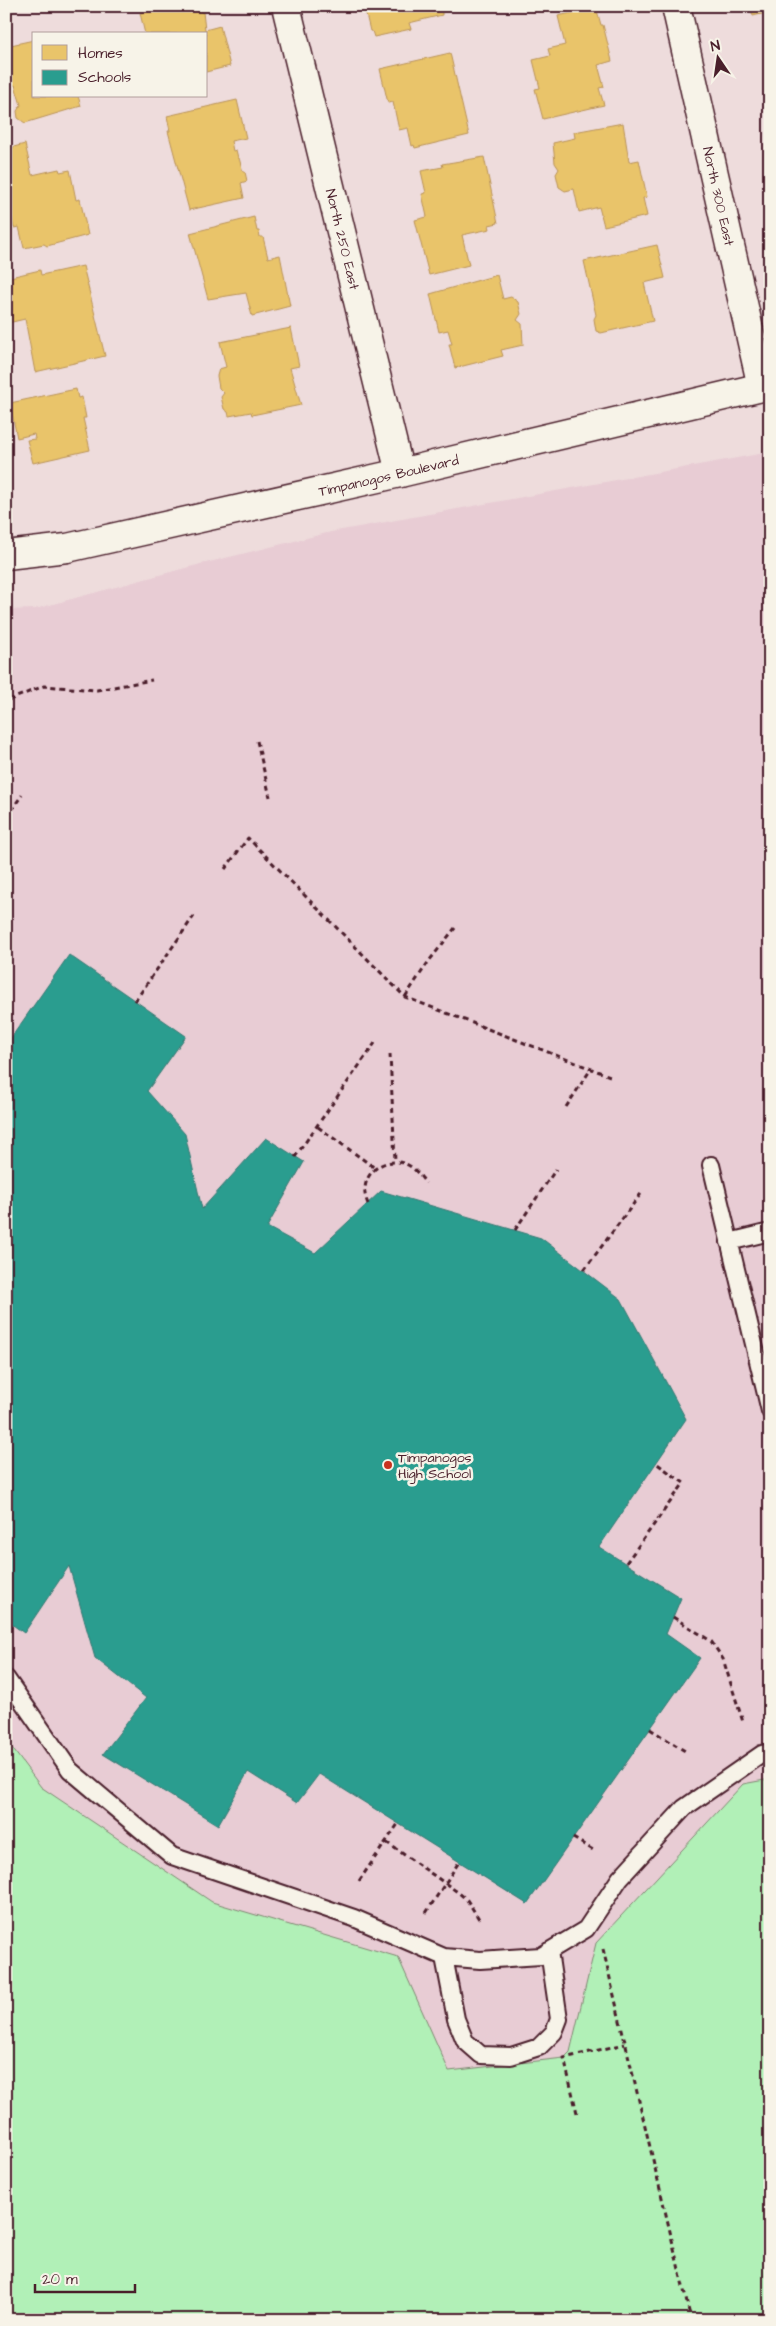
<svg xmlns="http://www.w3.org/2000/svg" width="776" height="2326" font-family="'Architects Daughter',sans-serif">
	<rect width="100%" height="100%" fill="#eedcdc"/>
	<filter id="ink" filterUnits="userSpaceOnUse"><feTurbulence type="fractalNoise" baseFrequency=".02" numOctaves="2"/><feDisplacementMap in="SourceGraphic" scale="10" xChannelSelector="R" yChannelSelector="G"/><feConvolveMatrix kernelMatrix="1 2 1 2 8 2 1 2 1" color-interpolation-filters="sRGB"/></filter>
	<g filter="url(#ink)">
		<path fill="#e8ccd4" d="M770,452v1868h-764v-1710l29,-1 154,-42 142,-35z"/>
		<path fill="#b1f0b7" stroke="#7e8871" d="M6,1740l35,47 171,115 186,55 51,114 115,-13 6,-6 26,-109 147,-159 27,-5v541h-764z"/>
		<path fill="#e9c46a" stroke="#b99257" d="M170,6h30l1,6h2l2,18 15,-4 10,40 -24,6v-38h-61l-5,-21z
			M364,6h78v9l-33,8 2,6 -37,8 -2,-6h-2z
			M750,6h20v6l-17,4z
			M596,7l5,18h2l9,36 -14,4 6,22 -5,1 5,17 -61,14 -8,-30 5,-1 -7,-28 17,-4 -2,-7 17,-4 -7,-29z
			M34,40v56h44l3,10 -56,17 -7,-5 -1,-7 4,-6 -6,-20 -9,2v-41z
			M450,53l19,82 -54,13 -1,-3 -2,1 -4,-18 -9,2 -6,-28 -5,1 -8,-34z
			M237,100l9,38 -15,3 2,10 3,-1 2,8h1l4,14h2l2,9 -6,2 3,15 -55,12 -21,-79h2l-3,-15z
			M623,123l6,39 10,-2 8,37 -4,1 4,18 -43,10 -5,-19 -20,5 -5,-23 -9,2 -6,-4 -3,-13 3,-5 -4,-6 -2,-20 22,-5 -1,-6z
			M25,144l7,31 27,-6 1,3 10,-2 6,30 4,-1 8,36 -41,11 -3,-2 -20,4 -5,-21 -5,1 -5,-22 -3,1v-58z
			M484,157l14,66 -9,2 1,4 -28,6 7,30 -40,10 -14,-55 12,-3 -5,-23 4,-1 -5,-22 22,-4 -1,-3z
			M254,217l3,14h2l1,6h3l5,21 12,-3 10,51 -38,10 -6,-23 -38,6 -18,-66z
			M657,245l8,33 -21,5 9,38 -52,12 -5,-2 -2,-12 2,-4 -12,-54z
			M83,266l22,90 -70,16 -10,-53 -17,4 -2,-45 34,-8 1,5z
			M497,275l6,24 8,-2 7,5 3,12 -4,6 5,4 1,21 -22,5 2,6 -48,12 -6,-24h3l-4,-14 -9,2 -9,-38z
			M291,328l8,38 -9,2 11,37 -49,10 -1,-3 -22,4 -1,-4 -4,-3 -3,-12 3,-4 -5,-5 -2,-12 2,-7 7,-2 -6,-25z
			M76,389l2,9 4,-1 4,21h-3l7,32 -57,13 -6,-23 8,-1 -1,-5 -17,4 -7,-35z"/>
		<path fill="#2a9d8f" stroke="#347771" d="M69,955l117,81 -39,55 38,43 17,75 64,-71 38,24 -37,65 48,26 66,-62 160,47 80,61 65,120 -87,128 82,51 -15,36 34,24 -173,246 -208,-130 -22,29 -49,-31 -30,53 -115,-71 43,-56 -51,-40 -26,-92 -45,67 -18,-13v-173l6,-7 -6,-4v-391z"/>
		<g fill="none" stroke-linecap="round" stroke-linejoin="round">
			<g stroke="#4a1f2b" stroke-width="20">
				<path id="lane" d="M711,1165l59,246
					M729,1242l41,-10
					M6,1678l64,92 102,86 182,62 90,39 36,3 61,-4 45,-27 34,-51 64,-70 78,-54 8,-2
					M444,1957l12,62 9,22 16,14 30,1 28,-9 15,-15 5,-13 -10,-68"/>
			</g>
			<g stroke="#4a1f2b" stroke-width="31">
				<g id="street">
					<path id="s1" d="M286,6l114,467"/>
					<path id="s2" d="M676,6l86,381"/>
				</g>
			</g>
			<g stroke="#4a1f2b" stroke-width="31">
				<g id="secondary">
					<path id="s3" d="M6,555l61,-7 333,-75 370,-88"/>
				</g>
			</g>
			<path stroke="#4a1f2b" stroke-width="3" stroke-dasharray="5 4" stroke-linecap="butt" d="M9,700l35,-14 53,4 55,-10
				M257,741l13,56
				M6,818l16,-23
				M225,869l23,-31 157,159 205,79
				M405,997l24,-36 26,-33
				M135,1001l59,-85
				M390,1054l5,107
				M566,1107l25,-38
				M318,1127l57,41
				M295,1157l80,-114
				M368,1204c-2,-5 -4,-11 -3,-16 2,-20 23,-31 41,-24 9,4 14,12 20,19
				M515,1230l41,-61
				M584,1270l59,-79
				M626,1563l58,-80 -28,-20
				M673,1617l38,24 12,18 20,63
				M650,1729l35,22
				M573,1838l20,12
				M386,1842l73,51 8,7 14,22
				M359,1881l39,-57
				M426,1913l33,-51
				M603,1949l88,371
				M577,2113l-13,-55 61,-14"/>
			<use href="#lane" stroke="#f7f3e8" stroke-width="16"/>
			<use href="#street" stroke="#f7f3e8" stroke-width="28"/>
			<use href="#secondary" stroke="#f7f3e8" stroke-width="28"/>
		</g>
	</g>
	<circle fill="#c8321e" stroke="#f7f3e8" stroke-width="2" cx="388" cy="1465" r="5"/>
	<g text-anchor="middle" stroke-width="5" stroke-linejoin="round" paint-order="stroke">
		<g font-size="14" fill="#4a1f2b" stroke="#f7f3e8">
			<text dy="5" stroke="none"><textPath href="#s2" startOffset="195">North 300 East</textPath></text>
			<text dy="5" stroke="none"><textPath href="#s1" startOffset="240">North 250 East</textPath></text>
			<text dy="5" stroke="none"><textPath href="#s3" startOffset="391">Timpanogos Boulevard</textPath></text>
		</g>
		<g font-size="14" fill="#4a1f2b" stroke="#f7f3e8" text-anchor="start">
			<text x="398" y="1462">Timpanogos<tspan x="398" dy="16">High School</tspan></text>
		</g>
	</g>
	<rect width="776" height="2326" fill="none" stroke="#f7f3e8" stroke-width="25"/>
	<rect x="12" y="12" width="751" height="2301" fill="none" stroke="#4a1f2b" stroke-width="2" filter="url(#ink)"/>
	<rect x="32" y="32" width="175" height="65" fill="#f7f3e8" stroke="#b29e9c"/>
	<rect x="42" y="45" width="25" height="15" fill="#e9c46a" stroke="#b29e9c"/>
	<text x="78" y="58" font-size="15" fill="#4a1f2b">Homes</text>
	<rect x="42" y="70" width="25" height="15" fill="#2a9d8f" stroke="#b29e9c"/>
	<text x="78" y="82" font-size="15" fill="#4a1f2b">Schools</text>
	<g transform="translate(718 58) rotate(347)" stroke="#f7f3e8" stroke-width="4" paint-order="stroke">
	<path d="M0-4L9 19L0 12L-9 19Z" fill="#4a1f2b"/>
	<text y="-8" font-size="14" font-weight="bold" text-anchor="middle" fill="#4a1f2b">N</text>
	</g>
	<path d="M35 2284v8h100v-8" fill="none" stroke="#4a1f2b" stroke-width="2.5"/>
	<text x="42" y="2284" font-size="15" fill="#4a1f2b" stroke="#f7f3e8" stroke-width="4" paint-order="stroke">20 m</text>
</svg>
